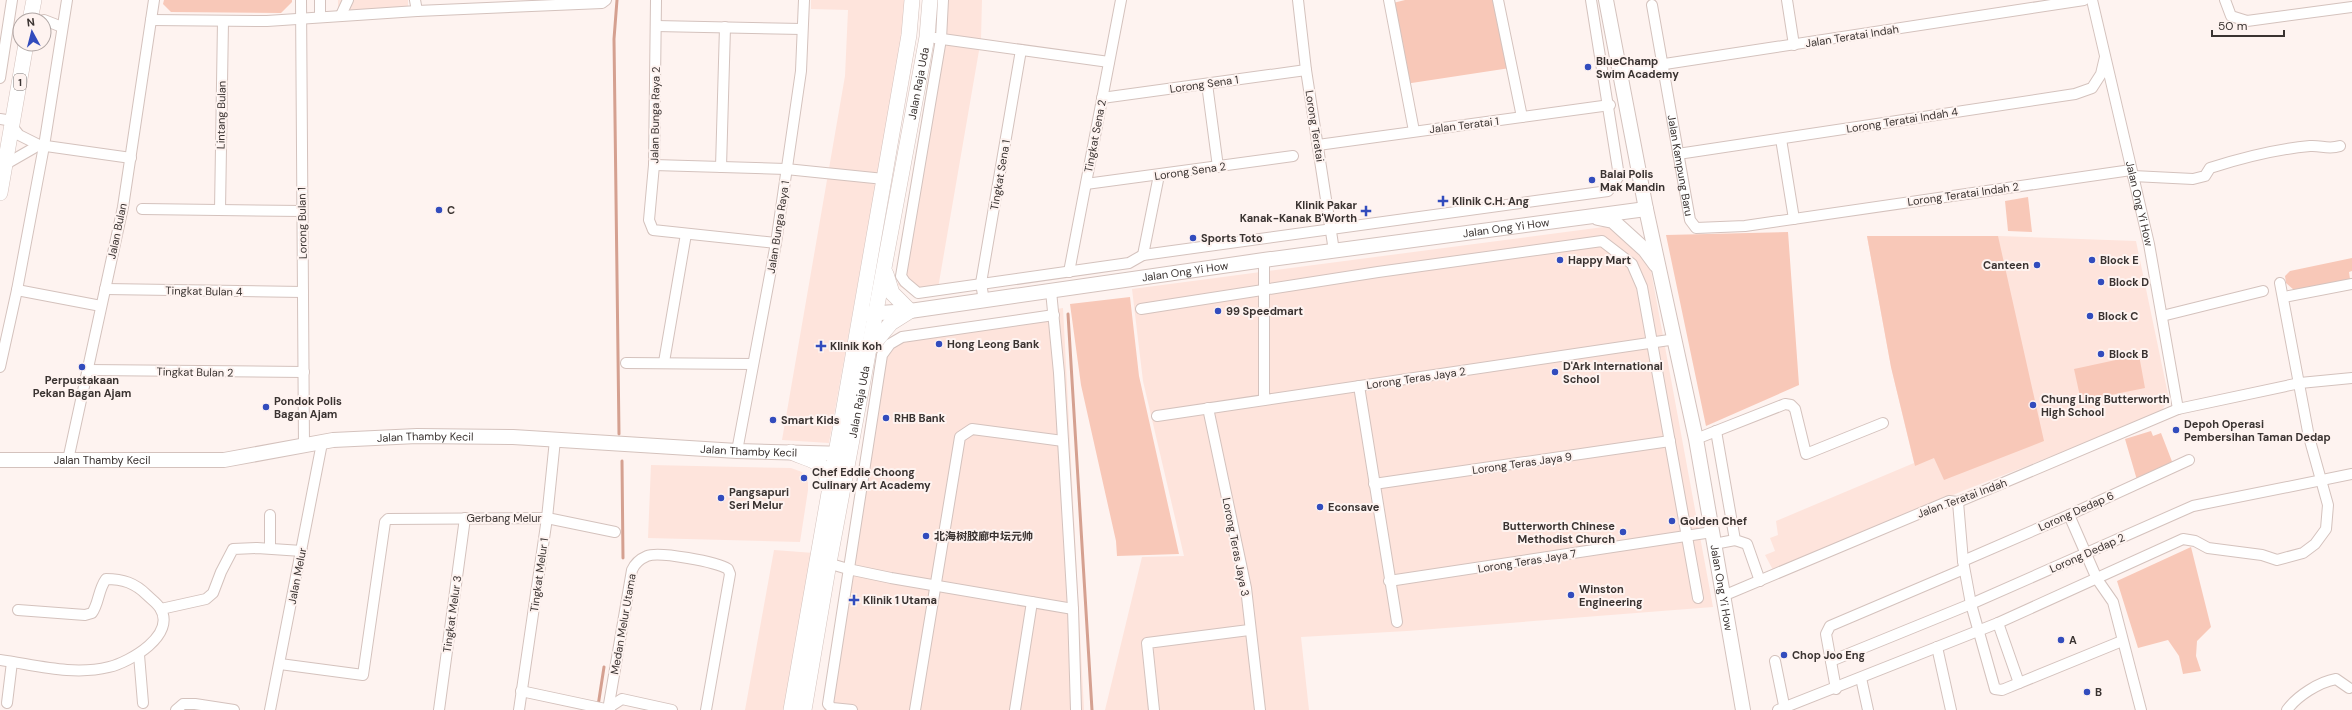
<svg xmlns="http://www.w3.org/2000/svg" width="2352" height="710" font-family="'DM Sans','Noto Sans SC',sans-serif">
	<rect width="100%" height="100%" fill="#fef3f0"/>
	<path fill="#fee4dc" d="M338,0h70v10l-70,1z
		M811,0h98l-80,443 -47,-3 63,-364 3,-66 -37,-1z
		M939,0h43l-1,39 -44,255 -21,3 -18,-12 39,-241z
		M1611,226l38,34 64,347 -306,24 -106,6 8,73h-204l37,-153 42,-1 -41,-175 -11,-92z
		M1867,236h133l136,5 33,158 -7,11 -89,38 -108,42 -192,80 -8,-15 10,-4 -5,-13 8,-3 -2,-14 138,-58 -23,-96z
		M1063,308l21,402h-260l56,-362 22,-14z
		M651,465l140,3 11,4 6,10v8l-8,52 -152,-4z
		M774,550l40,3 -26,157h-43z"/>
	<path fill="#f8c8b8" d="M164,0h128v2l-11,11 -110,-1 -8,-8z
		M1405,0h92l13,68 -105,16 -16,-80z
		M2028,197l4,35 -24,-1 -3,-30z
		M1788,232l11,153 -93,41 -40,-191z
		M1867,236h131l46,205 -100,39 -10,-22 -19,8 -24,-99z
		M2352,258v13l-3,1 1,7 -56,11 -8,-7 -1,-7 5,-5z
		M1130,297l9,79 40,178 -62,2 -1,-15 -35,-156 -11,-81z
		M2139,355l6,33 -64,13 -7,-32z
		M2151,431l2,5 8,-3 12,31 -36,16 -12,-41z
		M2191,547l20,80 -14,14 -1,15 5,15 -18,3 -4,-18 -11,-16 -30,8 -21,-67z"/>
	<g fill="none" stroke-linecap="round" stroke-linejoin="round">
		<path stroke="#d5a090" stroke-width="3" d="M617,0l-3,39 5,395
			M1068,314l24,396
			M622,461l1,97
			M598,706l6,-39"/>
		<g stroke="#d4c2bd" stroke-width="12">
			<g id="street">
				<path d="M301,0l3,446"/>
				<path d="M415,0l2,11 185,-8 4,-3"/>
				<path d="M656,0l-2,165 -5,55 4,10 123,13"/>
				<path d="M943,0l-2,39 -40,237 4,6 13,11 211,-30 14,-8 465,-64 11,-15 -28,-176"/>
				<path d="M1298,0l8,70 28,181"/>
				<path d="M1389,0l25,131"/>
				<path d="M1498,0l24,117"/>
				<path d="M1787,0l7,45"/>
				<path id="s1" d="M2092,0l57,244 29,165"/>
				<path d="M2225,0l6,16 16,5 105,-14"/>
				<path id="s2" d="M1652,5l38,215 6,8 49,-2 386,-56"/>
				<path d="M341,15l7,-15"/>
				<path d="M320,17v-17"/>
				<path d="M44,20l18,7"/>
				<path d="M151,20l116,1 150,-10"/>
				<path d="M656,26l146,3"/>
				<path d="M935,38l174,24"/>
				<path d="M1619,71l465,-71"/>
				<path d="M0,78l12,-78"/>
				<path d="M1207,84l11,83"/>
				<path d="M1102,98l204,-28"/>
				<path d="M0,119l13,2"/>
				<path d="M12,126l7,9 20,10 92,13"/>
				<path d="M1781,139l13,80"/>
				<path d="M1318,145l292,-40"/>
				<path d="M1678,154l397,-60 17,-6 9,-14 4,-17"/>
				<path d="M6,164l33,-19"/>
				<path d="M654,165l132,4 98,10"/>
				<path d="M721,167l4,-140"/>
				<path d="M2133,176l60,3 12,-3 5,-8c31,-10 67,-19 100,-22 11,-1 18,4 30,0"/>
				<path d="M1086,184l207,-28"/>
				<path d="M142,209l160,2"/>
				<path d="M220,210l3,-189"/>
				<path d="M1143,255l16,-80"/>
				<path d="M1264,260v140"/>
				<path d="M1069,272l52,-272"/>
				<path d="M105,289l198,3"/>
				<path d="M17,290l84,16"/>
				<path d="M1051,291l8,82 14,236 3,101"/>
				<path d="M2284,297l68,-13"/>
				<path d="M984,301l-3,-18 40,-233"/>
				<path d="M1141,309l237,-37 224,-31 30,23 10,23 56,311"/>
				<path d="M2162,316l101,-25"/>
				<path d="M664,362l22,-128"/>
				<path d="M626,363l127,1"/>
				<path d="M0,367l17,-77 27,-144 23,-146"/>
				<path d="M87,370l217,2"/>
				<path d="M1359,386l38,236"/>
				<path d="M1208,408l38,180 14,122"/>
				<path d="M1157,416l519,-77"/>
				<path d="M1716,431l19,109 12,4 13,37"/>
				<path d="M1696,439l89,-35 6,1 4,4 11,45 77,-31"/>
				<path d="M737,451l39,-208 25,-172 3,-71"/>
				<path d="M68,460l55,-253 31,-207"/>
				<path d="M1374,484l296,-43"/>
				<path d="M1958,502l5,59 8,43 24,85 7,1 120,-49"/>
				<path d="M2069,515l28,64 16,23 28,108"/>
				<path d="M1714,544l21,-4"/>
				<path d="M270,548v-33"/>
				<path d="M1963,561l106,-46 120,-55"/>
				<path d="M824,562l24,7 43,9 182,31"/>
				<path d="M1389,581l323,-49"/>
				<path d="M1723,596l226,-95 9,1 220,-93 122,-26 52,-5"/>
				<path d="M161,609l45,-10 7,-6 8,-21 12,-23 24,-1 45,3"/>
				<path d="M1998,623l21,60"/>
				<path d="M1937,647l14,63"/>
				<path d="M139,655l4,48"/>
				<path d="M0,660c36,5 73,16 109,7 21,-5 68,-32 51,-59 -3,-5 -9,-9 -13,-13 -12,-12 -24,-16 -41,-16 -8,11 -7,24 -14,34l-7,2 -67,-5"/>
				<path d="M1775,661l10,49"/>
				<path d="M1831,661l140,-57 222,-98 159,-32"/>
				<path d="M280,664l83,11 22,-153 3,-3 159,-1 68,14"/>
				<path d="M1861,678l7,32"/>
				<path d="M1836,689l-10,-55 4,-8 134,-57"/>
				<path d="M521,691l89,19"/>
				<path d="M7,703l5,-41"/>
				<path d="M608,708l14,-9 50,11"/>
				<path d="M176,710l7,-6h12l39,6"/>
				<path d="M270,710l52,-267"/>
				<path d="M439,710l26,-192"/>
				<path d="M519,710l28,-192 8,-78"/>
				<path d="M608,710l24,-140c3,-7 8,-11 15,-14 12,-5 70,6 81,13l2,5 -24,136"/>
				<path d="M852,710l-20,-2 -4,-4 54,-349 8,-11 12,-7 152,-22"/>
				<path d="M915,710l45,-273 12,-8 91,12"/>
				<path d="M1015,710l17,-108"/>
				<path d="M1154,710l-7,-67 102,-13"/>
				<path d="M1778,710l220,-87 185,-84 12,2 13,7 54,7 15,5 26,-7 12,-9 11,-15 2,-24 -19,-68 -29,-154"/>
				<path d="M2287,710c10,-14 32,-28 49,-31l13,9"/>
			</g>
		</g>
		<g stroke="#d4c2bd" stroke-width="16">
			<g id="secondary">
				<path id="s3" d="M1606,0l40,209 50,230 47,271"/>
				<path d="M1598,218l15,3 32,29 11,15"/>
				<path id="s4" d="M865,314l45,-3 354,-51 382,-51"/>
				<path id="s5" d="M0,460h224l109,-20 84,-4 96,1 224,14 110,3"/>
			</g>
		</g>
		<g stroke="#d4c2bd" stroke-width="16">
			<g id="primary">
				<path d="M30,20l4,-20"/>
				<path d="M0,193l26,-149"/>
				<path d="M871,347l20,-24 19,-12 -18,-18 -6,-19"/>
				<path d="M791,452c24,11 34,6 38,37"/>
				<path d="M791,710l93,-531 25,-144 3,-35"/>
				<path id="s6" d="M804,710l25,-147 98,-526 3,-37"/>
			</g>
		</g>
		<use href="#street" stroke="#fff" stroke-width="10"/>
		<use href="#secondary" stroke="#fff" stroke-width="14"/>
		<use href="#primary" stroke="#fff" stroke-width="15"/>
	</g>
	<g fill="#324cbd" stroke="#fef3f0" stroke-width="1.5">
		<circle cx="1588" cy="67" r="4"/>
		<circle cx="1592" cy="180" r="4"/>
		<path d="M1441 195h4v4h4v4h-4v4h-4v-4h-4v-4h4z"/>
		<circle cx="439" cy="210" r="4"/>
		<path d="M1364 205h4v4h4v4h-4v4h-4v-4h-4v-4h4z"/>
		<circle cx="1193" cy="238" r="4"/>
		<circle cx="1560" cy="260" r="4"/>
		<circle cx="2092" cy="260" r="4"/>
		<circle cx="2037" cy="265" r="4"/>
		<circle cx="2101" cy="282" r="4"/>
		<circle cx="1218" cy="311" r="4"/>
		<circle cx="2090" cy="316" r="4"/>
		<circle cx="939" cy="344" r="4"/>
		<path d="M819 340h4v4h4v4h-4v4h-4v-4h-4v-4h4z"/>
		<circle cx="2101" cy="354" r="4"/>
		<circle cx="82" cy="367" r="4"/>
		<circle cx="1555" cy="372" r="4"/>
		<circle cx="2033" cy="405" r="4"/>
		<circle cx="266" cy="407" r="4"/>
		<circle cx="886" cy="418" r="4"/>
		<circle cx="773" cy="420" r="4"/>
		<circle cx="2176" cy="430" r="4"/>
		<circle cx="804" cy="478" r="4"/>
		<circle cx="721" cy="498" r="4"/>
		<circle cx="1320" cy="507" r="4"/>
		<circle cx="1672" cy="521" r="4"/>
		<circle cx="1623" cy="532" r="4"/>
		<circle cx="926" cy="536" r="4"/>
		<circle cx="1571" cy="595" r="4"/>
		<path d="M852 594h4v4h4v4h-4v4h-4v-4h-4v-4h4z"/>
		<circle cx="2061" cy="640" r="4"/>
		<circle cx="1784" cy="655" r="4"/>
		<circle cx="2087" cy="692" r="4"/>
	</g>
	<g text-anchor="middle" stroke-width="4" stroke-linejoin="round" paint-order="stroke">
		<rect fill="#fef3f0" stroke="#756d6a" stroke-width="1" x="14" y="74" width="12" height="16" rx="3"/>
		<g font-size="10" font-weight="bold" fill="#3a3331">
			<text x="20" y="86">1</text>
		</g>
		<g font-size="11" fill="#3a3331" stroke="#fef3f0">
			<text transform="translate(1852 36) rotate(-9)" y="4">Jalan Teratai Indah</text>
			<text dy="4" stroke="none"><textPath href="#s6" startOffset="637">Jalan Raja Uda</textPath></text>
			<text transform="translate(1204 84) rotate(-8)" y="4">Lorong Sena 1</text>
			<text transform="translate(221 115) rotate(-89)" y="4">Lintang Bulan</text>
			<text transform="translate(655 115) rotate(-89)" y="4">Jalan Bunga Raya 2</text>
			<text transform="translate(1902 120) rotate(-9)" y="4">Lorong Teratai Indah 4</text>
			<text transform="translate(1464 125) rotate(-7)" y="4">Jalan Teratai 1</text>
			<text transform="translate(1315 126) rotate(81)" y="4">Lorong Teratai</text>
			<text transform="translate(1095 136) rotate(-79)" y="4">Tingkat Sena 2</text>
			<text dy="4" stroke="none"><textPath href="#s2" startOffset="163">Jalan Kampung Baru</textPath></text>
			<text transform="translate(1190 171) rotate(-8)" y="4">Lorong Sena 2</text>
			<text transform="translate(1000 175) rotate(-80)" y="4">Tingkat Sena 1</text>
			<text transform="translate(1963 194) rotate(-8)" y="4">Lorong Teratai Indah 2</text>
			<text dy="4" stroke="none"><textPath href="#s1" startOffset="209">Jalan Ong Yi How</textPath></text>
			<text transform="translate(302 223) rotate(-91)" y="4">Lorong Bulan 1</text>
			<text transform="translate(778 227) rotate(-81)" y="4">Jalan Bunga Raya 1</text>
			<text dy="4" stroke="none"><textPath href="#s4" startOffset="647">Jalan Ong Yi How</textPath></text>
			<text transform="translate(117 231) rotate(-78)" y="4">Jalan Bulan</text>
			<text dy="4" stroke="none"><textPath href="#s4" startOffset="323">Jalan Ong Yi How</textPath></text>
			<text transform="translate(204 291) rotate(1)" y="4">Tingkat Bulan 4</text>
			<text transform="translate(195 372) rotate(1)" y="4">Tingkat Bulan 2</text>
			<text transform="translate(1416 378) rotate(-8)" y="4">Lorong Teras Jaya 2</text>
			<text dy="4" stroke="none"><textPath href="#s6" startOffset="313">Jalan Raja Uda</textPath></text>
			<text dy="4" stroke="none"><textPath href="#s5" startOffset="427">Jalan Thamby Kecil</textPath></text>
			<text dy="4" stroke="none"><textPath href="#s5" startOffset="751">Jalan Thamby Kecil</textPath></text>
			<text dy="4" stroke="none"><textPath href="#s5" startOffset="102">Jalan Thamby Kecil</textPath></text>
			<text transform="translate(1522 463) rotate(-8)" y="4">Lorong Teras Jaya 9</text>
			<text transform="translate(1962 498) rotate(-20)" y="4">Jalan Teratai Indah</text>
			<text transform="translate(2076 511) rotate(-24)" y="4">Lorong Dedap 6</text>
			<text x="504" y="522">Gerbang Melur</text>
			<text transform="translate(1236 547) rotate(79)" y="4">Lorong Teras Jaya 3</text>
			<text transform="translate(2087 553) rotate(-24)" y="4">Lorong Dedap 2</text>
			<text transform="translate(1527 561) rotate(-9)" y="4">Lorong Teras Jaya 7</text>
			<text transform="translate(539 575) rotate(-82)" y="4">Tingkat Melur 1</text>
			<text transform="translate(297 576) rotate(-79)" y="4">Jalan Melur</text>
			<text dy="4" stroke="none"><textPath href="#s3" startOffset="599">Jalan Ong Yi How</textPath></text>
			<text transform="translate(452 614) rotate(-82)" y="4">Tingkat Melur 3</text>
			<text transform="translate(623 624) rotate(-80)" y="4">Medan Melur Utama</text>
		</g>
		<g font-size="11" font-weight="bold" fill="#3a3331" stroke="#fef3f0" text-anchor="start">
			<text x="1596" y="65">BlueChamp<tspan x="1596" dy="13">Swim Academy</tspan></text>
			<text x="1600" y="178">Balai Polis<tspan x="1600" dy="13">Mak Mandin</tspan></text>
			<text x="1452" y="205">Klinik C.H. Ang</text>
			<text x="1357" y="209" text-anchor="end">Klinik Pakar<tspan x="1357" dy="13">Kanak-Kanak B'Worth</tspan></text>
			<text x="447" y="214">C</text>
			<text x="1201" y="242">Sports Toto</text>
			<text x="1568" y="264">Happy Mart</text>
			<text x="2100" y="264">Block E</text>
			<text x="2029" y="269" text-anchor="end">Canteen</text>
			<text x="2109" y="286">Block D</text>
			<text x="1226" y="315">99 Speedmart</text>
			<text x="2098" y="320">Block C</text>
			<text x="947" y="348">Hong Leong Bank</text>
			<text x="830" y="350">Klinik Koh</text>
			<text x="2109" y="358">Block B</text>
			<text x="1563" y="370">D'Ark International<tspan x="1563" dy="13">School</tspan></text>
			<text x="82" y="384" text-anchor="middle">Perpustakaan<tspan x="82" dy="13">Pekan Bagan Ajam</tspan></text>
			<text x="2041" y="403">Chung Ling Butterworth<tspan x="2041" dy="13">High School</tspan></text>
			<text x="274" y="405">Pondok Polis<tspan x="274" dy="13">Bagan Ajam</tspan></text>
			<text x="894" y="422">RHB Bank</text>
			<text x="781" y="424">Smart Kids</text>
			<text x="2184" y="428">Depoh Operasi<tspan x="2184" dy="13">Pembersihan Taman Dedap</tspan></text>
			<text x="812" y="476">Chef Eddie Choong<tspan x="812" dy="13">Culinary Art Academy</tspan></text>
			<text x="729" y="496">Pangsapuri<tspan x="729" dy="13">Seri Melur</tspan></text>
			<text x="1328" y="511">Econsave</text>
			<text x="1680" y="525">Golden Chef</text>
			<text x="1615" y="530" text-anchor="end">Butterworth Chinese<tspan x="1615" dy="13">Methodist Church</tspan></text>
			<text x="934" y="540">北海树胶廊中坛元帅</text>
			<text x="1579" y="593">Winston<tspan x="1579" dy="13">Engineering</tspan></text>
			<text x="863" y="604">Klinik 1 Utama</text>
			<text x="2069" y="644">A</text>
			<text x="1792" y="659">Chop Joo Eng</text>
			<text x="2095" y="696">B</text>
		</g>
	</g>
	<g transform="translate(32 32) rotate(353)"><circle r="19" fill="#fef3f0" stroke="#b0a6a4"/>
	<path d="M0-3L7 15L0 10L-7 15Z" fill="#324cbd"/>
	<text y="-6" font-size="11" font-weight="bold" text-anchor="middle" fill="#3a3331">N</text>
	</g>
	<path d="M2212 30v6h72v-6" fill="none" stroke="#3a3331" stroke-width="2"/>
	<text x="2218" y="30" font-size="12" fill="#3a3331" stroke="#fef3f0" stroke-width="3" paint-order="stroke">50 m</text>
</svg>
